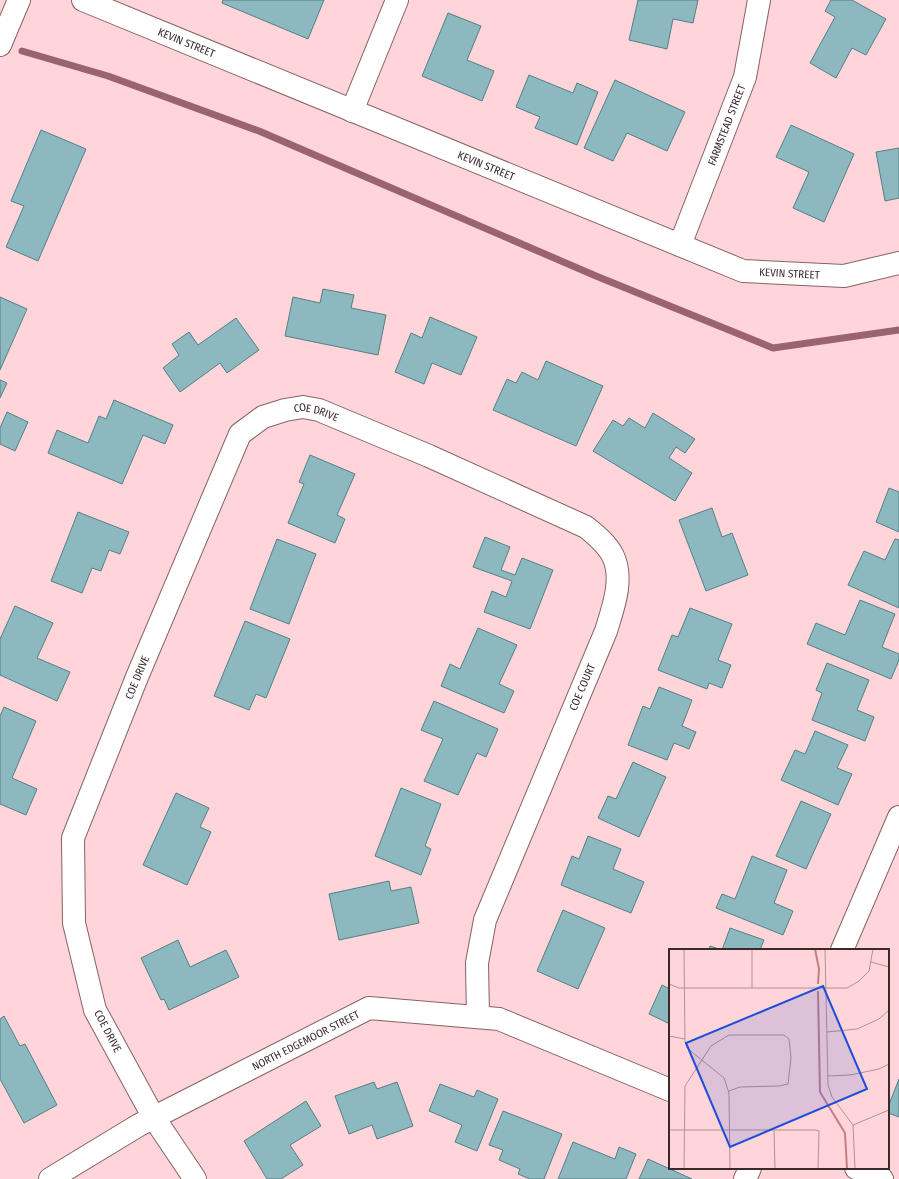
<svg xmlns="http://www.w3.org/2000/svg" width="899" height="1179" font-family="'Fira Sans Condensed',sans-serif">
	<rect width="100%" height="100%" fill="#ffd5da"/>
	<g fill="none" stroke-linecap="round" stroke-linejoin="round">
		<path stroke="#9b646c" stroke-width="7" d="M22,51l86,25 151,55 337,145 177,72 126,-18"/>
	</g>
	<path fill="#8cb8bf" stroke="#547f85" d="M223,0h101l-16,39 -86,-36z
		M638,0h60l-5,23 -20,-4 -6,30 -38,-9z
		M831,0h21l34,19 -20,36 -14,-7 -16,30 -26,-15 25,-46 -10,-6z
		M448,13l33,13 -14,34 27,11 -12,30 -60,-25z
		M529,75l44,18 4,-10 21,9 -21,53 -42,-17 5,-11 -24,-10z
		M615,80l70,32 -18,39 -40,-18 -14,28 -29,-13z
		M791,125l63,29 -30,68 -31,-14 16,-36 -33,-15z
		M41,130l45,19 -48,112 -32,-14 18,-41 -13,-5z
		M899,148v50l-14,3 -9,-49z
		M323,289l31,6 -3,13 35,7 -8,40 -93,-19 8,-39 27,6z
		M0,297l27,12 -27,61z
		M430,317l47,20 -16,38 -29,-12 -8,21 -29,-12 16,-39 11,5z
		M236,318l23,32 -32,23 -7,-10 -40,29 -17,-24 16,-13 -7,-11 17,-12 9,13z
		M546,361l57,25 -27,60 -83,-36 14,-31 9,4 6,-11 16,8z
		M0,380l7,3 -7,15z
		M114,400l59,25 -8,19 -22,-9 -21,49 -74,-31 9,-23 31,13 11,-27 7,3z
		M7,412l21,10 -13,29 -15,-7v-16z
		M653,413l42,26 -10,14 -9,-6 -7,11 23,15 -17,28 -82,-50 20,-31 10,6 6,-8 16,10z
		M310,455l45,19 -18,41 8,4 -10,24 -47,-20 16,-39 -5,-2z
		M889,488l10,4v40l-23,-10z
		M712,508l10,29 10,-4 16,42 -42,16 -27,-71z
		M78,512l51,20 -9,22 -11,-4 -8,21 -9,-3 -10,25 -31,-12z
		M485,537l25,10 -9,23 14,5 7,-17 31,12 -23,59 -46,-17 8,-21 14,6 6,-16 -39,-14z
		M277,539l39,15 -27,70 -39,-15z
		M895,539l4,1v68l-51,-23 16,-34 21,9z
		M860,600l35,14 -13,33 17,7v6l-8,19 -84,-35 9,-21 29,12z
		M15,606l38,17 -16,35 33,14 -13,29 -57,-26v-36z
		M690,608l42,16 -14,36 13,5 -9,23 -13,-5 -2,6 -49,-19 14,-35 6,2z
		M245,621l45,18 -24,59 -10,-4 -7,16 -35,-14z
		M478,628l39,17 -18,39 15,7 -10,22 -63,-27 9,-22 10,5z
		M827,663l42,17 -12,30 17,7 -9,24 -53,-21 10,-27 -6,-3z
		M659,687l33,13 -10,26 14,6 -7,17 -15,-6 -7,17 -39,-15 15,-39 7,3z
		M434,701l64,28 -12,28 -9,-4 -19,42 -34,-14 19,-42 -22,-9z
		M4,707l32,14 -24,57 25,11 -11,26 -26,-11v-88z
		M815,731l33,14 -11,23 15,6 -14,31 -57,-25 14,-30 10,4z
		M633,762l33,15 -27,60 -41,-19 10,-22 8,3z
		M401,788l40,16 -16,42 6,3 -10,26 -46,-19z
		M176,793l33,15 -9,19 11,5 -24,53 -44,-20z
		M801,801l30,13 -25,55 -30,-13z
		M588,836l33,13 -8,20 31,13 -13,31 -70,-28 11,-29 7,3z
		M752,856l35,14 -13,33 19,8 -10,24 -67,-27 6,-14 13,5z
		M389,881l2,10 20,-4 8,36 -80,17 -10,-46z
		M563,910l42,18 -27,61 -41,-18z
		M730,928l34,12 -4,10h-51l1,-4 12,4z
		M178,940l12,27 36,-17 13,27 -70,33 -5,-11 -3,1 -20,-42z
		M662,985l8,4v35l-21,-10z
		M4,1016l16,30 5,-2 32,61 -33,18 -24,-44v-60z
		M899,1079v38l-11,-4v-6z
		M374,1082l3,7 20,-7 16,44 -36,13 -5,-14 -23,9 -14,-38z
		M440,1084l34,13 3,-7 21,9 -21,52 -22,-9 7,-17 -33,-14z
		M306,1101l15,25 -31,19 13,20 -22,14h-14l-23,-38z
		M503,1111l59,23 -18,45h-14l-12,-5 2,-5 -21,-9 4,-10 -14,-5z
		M573,1142l42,17 4,-12 17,7 -10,25h-68z
		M648,1159l44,20h-53z"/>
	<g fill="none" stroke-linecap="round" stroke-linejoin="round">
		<g stroke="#866266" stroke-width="24">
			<g id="minor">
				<path id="s1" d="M83,0l660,271 101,5 55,-13"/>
				<path d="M0,45l19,-45"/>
				<path d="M352,111l45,-111"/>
				<path id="s2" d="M680,245l65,-168 14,-77"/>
				<path d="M842,950l57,-133"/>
				<path d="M856,1168l26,11"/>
				<path id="s3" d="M50,1179l89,-54 230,-117 130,11 171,71"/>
				<path id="s4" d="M195,1179l-41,-61 -59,-108 -21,-87 -1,-85 64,-161 103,-243 23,-17 22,-7 18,-3 16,3 110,46 157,71c10,8 21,17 27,29 11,23 0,52 -7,75l-121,289 -8,43 1,54"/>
				<path d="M745,1179l5,-11"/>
			</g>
		</g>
		<use href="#minor" stroke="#fff" stroke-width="22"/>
	</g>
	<g text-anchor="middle" stroke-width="3" stroke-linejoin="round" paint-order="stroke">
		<g font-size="11" fill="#3a2a2c" stroke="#fff">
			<text dy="4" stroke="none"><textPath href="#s1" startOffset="112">KEVIN STREET</textPath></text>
			<text dy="4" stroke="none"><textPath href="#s2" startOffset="129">FARMSTEAD STREET</textPath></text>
			<text dy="4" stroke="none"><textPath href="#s1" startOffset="436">KEVIN STREET</textPath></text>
			<text dy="4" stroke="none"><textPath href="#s1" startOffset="760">KEVIN STREET</textPath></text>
			<text dy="4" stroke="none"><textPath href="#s4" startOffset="892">COE DRIVE</textPath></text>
			<text dy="4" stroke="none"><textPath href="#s4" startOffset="544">COE DRIVE</textPath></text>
			<text transform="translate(582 687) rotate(-67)" y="4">COE COURT</text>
			<text transform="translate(108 1031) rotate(62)" y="4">COE DRIVE</text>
			<text dy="4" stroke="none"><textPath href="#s3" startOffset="291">NORTH EDGEMOOR STREET</textPath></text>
		</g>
	</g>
	<g transform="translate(669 949)">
		<rect width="220" height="220" fill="#ffd5da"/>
		<path fill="none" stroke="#c57d87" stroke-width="2" d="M146,0l4,20 -1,15M149,42l2,101 25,41 2,36"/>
		<path fill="none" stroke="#b09194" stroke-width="1" d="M15,0l1,92 2,7 37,30 5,15 1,76M83,0v39M156,0l3,136 4,12 21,28 2,44M202,13l18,5M0,35l10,4h168l12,-7 10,-10 4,-22M158,83l30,-3 22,-10 10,-9M0,87l16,3M159,127l22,-1 29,-6 10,-5M184,176l36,-15M0,181h147l3,1 -1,38M105,181l1,39M15,220l1,-83 26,-40 18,-11h55l5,4 2,19 -3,26 -9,2 -39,1 -11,4"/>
		<path fill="#1d4ed8" fill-opacity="0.15" stroke="#1d4ed8" stroke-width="2" d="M154,37l44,103 -137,58 -44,-104z"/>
		<rect width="220" height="220" fill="none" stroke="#3a2a2c" stroke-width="2"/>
	</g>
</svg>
